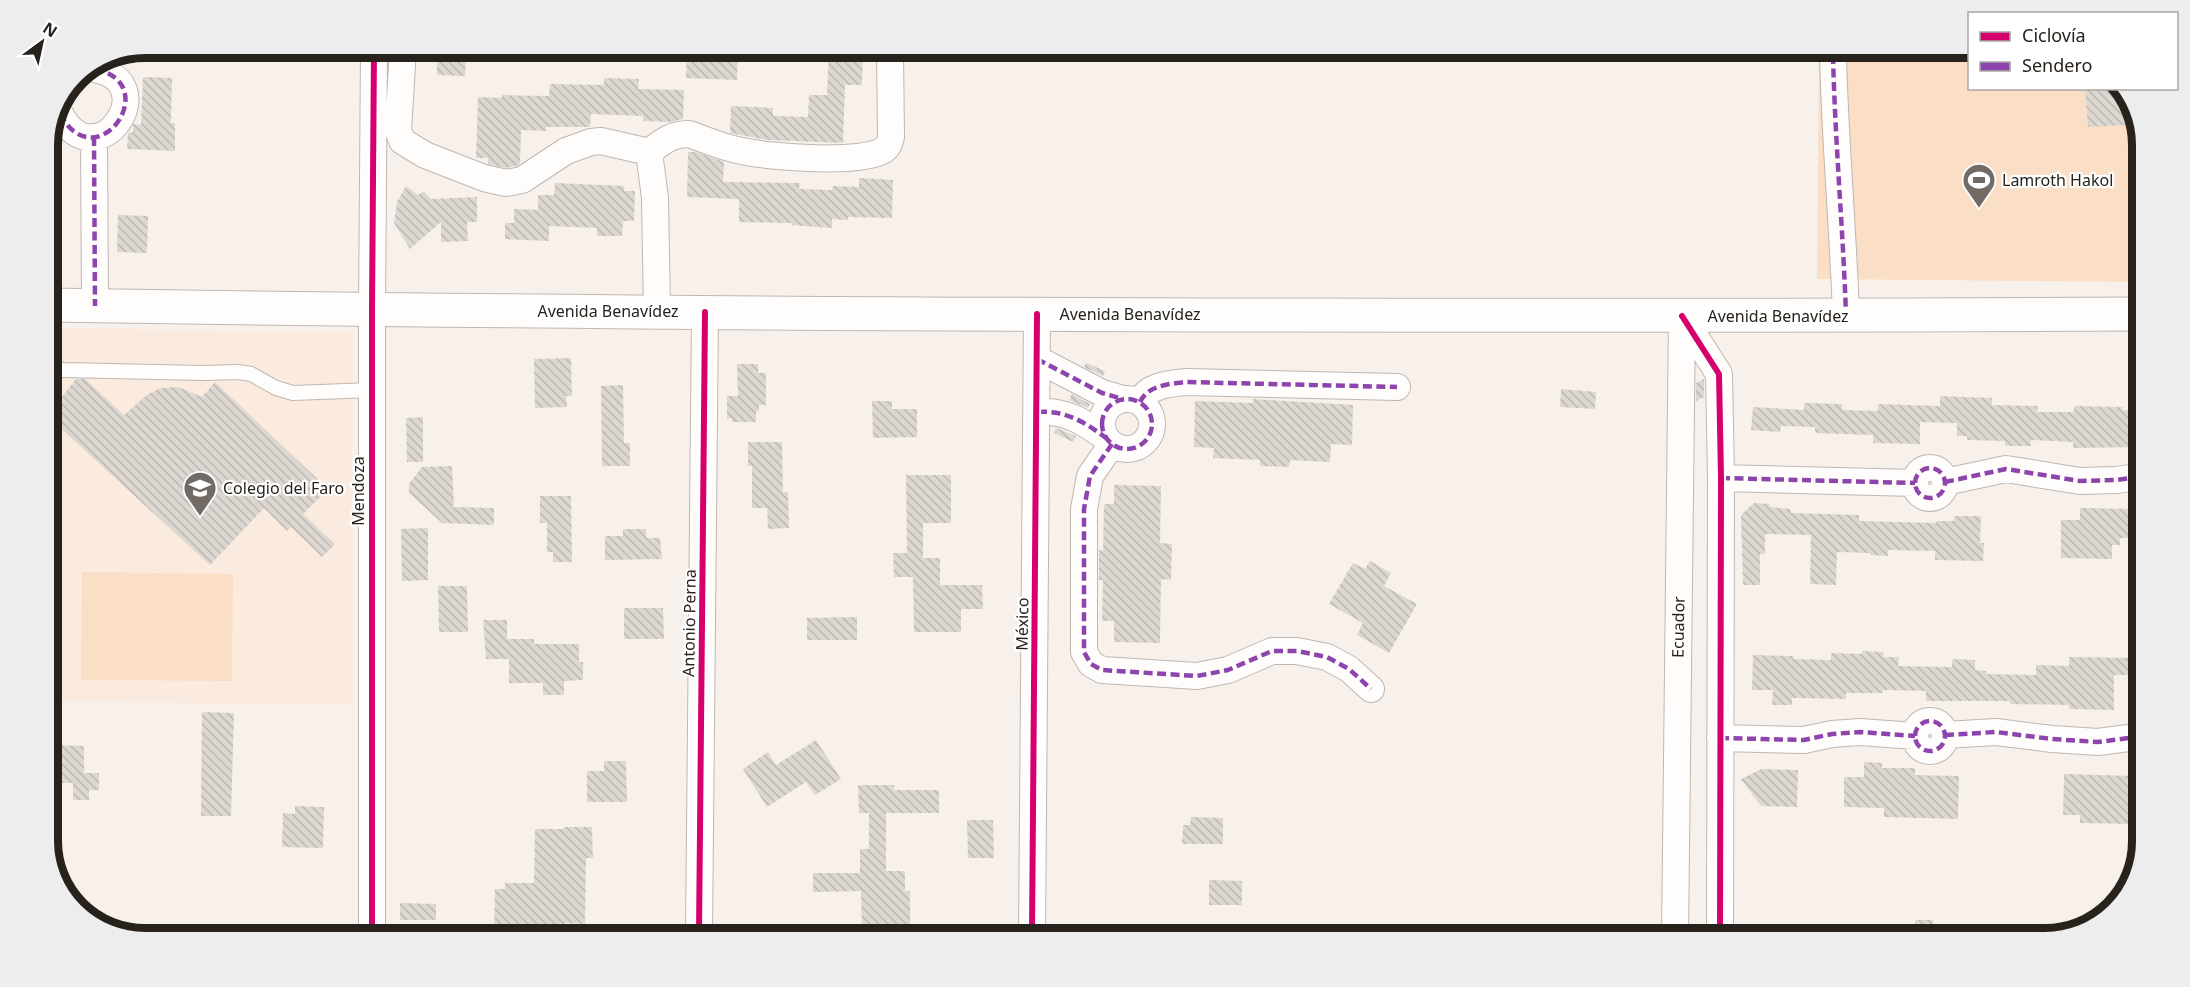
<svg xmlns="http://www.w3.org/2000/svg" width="2190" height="987" font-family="'Noto Sans',sans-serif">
	<defs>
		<pattern id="building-back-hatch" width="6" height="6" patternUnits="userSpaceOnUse" patternTransform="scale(1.5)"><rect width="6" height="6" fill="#ddd7d2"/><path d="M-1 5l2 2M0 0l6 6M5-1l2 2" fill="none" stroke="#beb8b4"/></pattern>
	</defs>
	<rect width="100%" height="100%" fill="#f8f1eb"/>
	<path fill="#fbebde" d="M48,328l304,4 -1,372 -303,-2z"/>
	<path fill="#fadec6" d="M1819,55h150l1,33h152l3,3 17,48 -2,143 -323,-3z
		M82,572l151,2 -1,107 -151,-1z"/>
	<path fill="url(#building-back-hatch)" d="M437,49h29l-1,27 -28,-1z
		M687,50h51l-1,30 -51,-2z
		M829,51h34l-1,34h-17l-2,58 -75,-3 -38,-7 1,-27 42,2v8l35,1 1,-22h18z
		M143,77l29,1 -1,45h4v28l-48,-2 1,-16 5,-1v-8l8,1z
		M604,78l35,1 -1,10 46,1 -1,29 -13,3 -27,-1v-5l-52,-2 -1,13h-44v4l-25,-1 -1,34 -4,2 -10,2 -18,-4v-6h-12l2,-61 24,1v-3l47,1 1,-12 54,1z
		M2085,88h37l2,2 3,35 -39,2z
		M688,152h8l28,10 -1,20 77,1 -1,6 33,1 1,-4 26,1v-9l34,2 -1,38 -44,-1v3l-16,-1v9l-40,-3v-2l-53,-1v-23l-52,-2z
		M555,183l69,3v5h11l-1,30h-11l-1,15h-25v-8l-48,-2v15l-44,-2v-16h9v-14l24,1v-15h16z
		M406,186l12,9 5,-4 8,8 46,-2v25h-10l1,19 -27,1v-20l-31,27 -16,-26 3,-21z
		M118,215l30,1 -1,37 -30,-1z
		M571,358l1,38h-6l1,11 -32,1 -1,-49z
		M1086,363l19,8 -2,5 -19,-9z
		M737,364h21v9h8v32h-7v6h-3v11h-24v-4l-5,1v-23h11z
		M76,379h9l39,36 24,-21 13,-6 17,-1 24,10 13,-15 113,107 -25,25 32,30 -13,13 -31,-30 -4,4 -23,-23 -54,57 -155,-142 5,-6 -2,-15z
		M1704,379v18l-8,4v-18z
		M623,385l1,58h6v23h-28l-1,-80z
		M1561,389l35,3 -1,17 -35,-2z
		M1072,394l18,10 -2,4 -19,-8z
		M1940,396l52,2v7l46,1 -1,6h37v-6l49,1 -1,3 17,1v36l-66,1v-6l-42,-2v6h-26v-5l-38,-1v-4h-10v-13l-37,-1v22l-47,-1v-8l-58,-2v-6l-34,-1 -1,6 -29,-2 2,-23 51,3v-7l38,1v6l36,1v-7l62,2z
		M1253,399l100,6 -1,40 -21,-1 -1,18 -40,-2 -1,7 -29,-1v-6l-47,-2 1,-10 -20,-1 1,-46 58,2z
		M872,401h20v8h25v28l-44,1z
		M423,417v45h-16l-1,-44z
		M1056,428l20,8 -3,6 -19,-9z
		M748,442h34l1,50h5l1,36 -21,1 -1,-21h-15v-42h-4z
		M452,466l2,39 -2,2 42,1v17l-52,-2 -33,-30v-9l13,-17z
		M906,475h45v48h-28v35h17v27h42l1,24h-22v23h-47l-1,-55h-19l-1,-24h14z
		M1114,485l47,1 -1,57 12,1 -1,36 -10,-1 -1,64 -46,-1v-21h-12l1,-41h-4v-30l4,1 1,-47h10z
		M540,496h31l1,66h-19v-10h-6v-29h-7z
		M1754,503l15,1 1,3 20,2 1,4 68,2v6l77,2v-2h18v-5h27l-1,27h4l-1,18 -48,-1v-9l-47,-1v6l-18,-1v-2l-33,-1 -1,33 -26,-1 1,-49 -46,-1v20h-5v31h-17l-2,-70z
		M2080,508l58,1v29h-18v7h-8v14l-51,-1v-38h19z
		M428,528v52l-26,1 -1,-52z
		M623,529h23v9h14l2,21 -57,1v-24h18z
		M1370,561l21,12 -7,13 33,18 -28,49 -32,-18 6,-12 -34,-19 24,-41 12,6z
		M438,586h29l1,46h-29z
		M624,608h39l1,31h-40z
		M857,617v23h-50v-22z
		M483,620h24v19h27v5h45v18h4v18l-19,1v14h-21v-12h-34v-24h-23z
		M1862,651l22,1 -1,5h16l-1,9 54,1v-8l23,1v10l11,1v3l50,1v-10l33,1v-9l68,1 -1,17h-22v35l-45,-1v-4l-59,-1v-3h-84v-10l-43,-1v3h-37v6l-54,-1v7h-20l1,-15h-21l1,-35 40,1v3l38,1v-7l31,1z
		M202,712l32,1 -3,103h-30z
		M816,740l25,39 -26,16 -9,-13 -39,25 -24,-38 25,-17 8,13z
		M50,745l34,1v27h15v17h-10v10h-16v-17h-24z
		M604,761h22l1,41h-40v-31h17z
		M1864,762l18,1v5h33v7l44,1 -1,43 -74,-2v-9l-40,-1v-30h20z
		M1761,769l37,1 -1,37 -36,-1 -20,-27z
		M2064,774l71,2v48l-55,-1v-8h-17z
		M858,785h36v5h45v23h-53v58h19v20h5v37l-48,1 -1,-38 -48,1v-19h47v-24h9v-36h-10z
		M295,806l29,1 -1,41 -41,-1 1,-34 12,1z
		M1191,817l32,1v26h-41l1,-19h7z
		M967,820h26l1,38h-26z
		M564,827h28l1,31h-7l-1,66 -20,-1v10h-71l1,-44h10v-6h29l1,-54h29z
		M1209,880l33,1v24h-33z
		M400,903l36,1v16h-36z
		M1915,920h18v19l-19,-1z"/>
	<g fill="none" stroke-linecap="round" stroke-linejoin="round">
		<g stroke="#beb7b2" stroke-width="16">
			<path id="lane" d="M48,363l14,7 142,3 34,-1 13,2 25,14 17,5 79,-3"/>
		</g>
		<g stroke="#beb7b2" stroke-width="28">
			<path id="street" d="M403,49l-5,81 4,11 23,14 59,23 22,5 16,-3 44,-29 25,-9 10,-1 48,11
				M1833,55c2,87 10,173 13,260
				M60,114c37,68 106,-32 34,-45
				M94,137l1,169
				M649,152c13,-10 22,-18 40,-18 17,6 35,14 53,17 26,6 123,14 143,-2 4,-3 5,-7 6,-12l-1,-86
				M649,152l6,46 2,113
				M1682,316l37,58 2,104 -1,460
				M1037,359l65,34 21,6
				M1102 424a25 25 0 1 1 50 0a25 25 0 1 1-50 0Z
				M1140,402c8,-17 29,-18 46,-20l211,5
				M1038,412c27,-2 47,10 68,26
				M1112,444l-22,32 -6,33v143l7,12 11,6 95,6 31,-6 44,-19h25l30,6 22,12 22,20
				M1915 483a15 15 0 1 1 30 0a15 15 0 1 1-30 0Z
				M1721,478l194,5
				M1945,482l61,-13 74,12 36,-1 22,-3
				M1915 736a15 15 0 1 1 30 0a15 15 0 1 1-30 0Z
				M1945,735l51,-3 56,7 46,3 38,-5
				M1720,738l84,2 28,-6 28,-2 55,4
				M372,932v-623l2,-260
				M699,934l6,-622
				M1032,935l5,-621
				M1675,938l7,-622"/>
		</g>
		<g stroke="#beb7b2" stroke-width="35">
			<path id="secondary" d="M48,305c697,11 1395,12 2092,9"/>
		</g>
		<use href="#lane" stroke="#fefdfc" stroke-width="14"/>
		<use href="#street" stroke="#fefdfc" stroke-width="26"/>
		<use href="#secondary" stroke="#fefdfc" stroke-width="33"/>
		<path stroke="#8e44ad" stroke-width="4.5" stroke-dasharray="9 4.5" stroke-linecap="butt" d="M1833,55c2,87 10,173 13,260
			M60,114c37,68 106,-32 34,-45
			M94,137l1,169
			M1037,359l65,34 21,6
			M1102 424a25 25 0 1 1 50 0a25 25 0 1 1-50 0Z
			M1140,402c8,-17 29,-18 46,-20l211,5
			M1038,412c27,-2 47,10 68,26
			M1112,444l-22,32 -6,33v143l7,12 11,6 95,6 31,-6 44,-19h25l30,6 22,12 22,20
			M1915 483a15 15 0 1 1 30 0a15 15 0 1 1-30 0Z
			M1721,478l194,5
			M1945,482l61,-13 74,12 36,-1 22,-3
			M1915 736a15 15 0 1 1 30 0a15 15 0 1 1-30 0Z
			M1945,735l51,-3 56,7 46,3 38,-5
			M1720,738l84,2 28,-6 28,-2 55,4"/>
		<g stroke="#fff" stroke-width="10">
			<path id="cycleway" d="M1682,316l37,58 2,104 -1,460
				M372,932v-623l2,-260
				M699,934l6,-622
				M1032,935l5,-621"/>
		</g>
		<use href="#cycleway" stroke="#d6006c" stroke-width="6"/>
	</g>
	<defs>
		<g id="stadium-pin" transform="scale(1.725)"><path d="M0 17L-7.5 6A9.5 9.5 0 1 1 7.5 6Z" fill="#716a65" stroke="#fff"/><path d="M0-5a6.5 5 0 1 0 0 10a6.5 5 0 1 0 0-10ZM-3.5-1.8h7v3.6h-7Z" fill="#fff"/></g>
		<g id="school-pin" transform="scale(1.725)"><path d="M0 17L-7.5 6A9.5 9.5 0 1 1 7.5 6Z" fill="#716a65" stroke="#fff"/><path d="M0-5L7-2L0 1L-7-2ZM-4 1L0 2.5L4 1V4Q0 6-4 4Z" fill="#fff"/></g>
	</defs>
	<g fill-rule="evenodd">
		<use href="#stadium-pin" x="1979" y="180"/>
		<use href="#school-pin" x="200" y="488"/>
	</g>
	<g text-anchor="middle" stroke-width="4.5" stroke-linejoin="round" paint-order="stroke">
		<g font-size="16" fill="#28221d" stroke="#fff" text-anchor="start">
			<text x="2002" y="186">Lamroth Hakol</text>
			<text x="223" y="494">Colegio del Faro</text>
		</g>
		<g font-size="16" fill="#28221d" stroke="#fff">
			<text x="608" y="317">Avenida Benavídez</text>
			<text x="1130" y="320">Avenida Benavídez</text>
			<text x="1778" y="322">Avenida Benavídez</text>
			<text transform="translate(358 491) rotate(-90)" y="6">Mendoza</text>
			<text transform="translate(689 623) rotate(-89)" y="6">Antonio Perna</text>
			<text transform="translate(1022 624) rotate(-89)" y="6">México</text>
			<text transform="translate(1678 627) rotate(-89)" y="6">Ecuador</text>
		</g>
	</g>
	<path d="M0 0H2190V987H0ZM145 58H2045A87 87 0 0 1 2132 145V841A87 87 0 0 1 2045 928H145A87 87 0 0 1 58 841V145A87 87 0 0 1 145 58Z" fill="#eeeded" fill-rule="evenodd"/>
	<path fill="none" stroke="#28221d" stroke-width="8" d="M145 58H2045A87 87 0 0 1 2132 145V841A87 87 0 0 1 2045 928H145A87 87 0 0 1 58 841V145A87 87 0 0 1 145 58Z"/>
	<rect x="1968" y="12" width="210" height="78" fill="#ffffff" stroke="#a9a7a5" stroke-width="1.5"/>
	<rect x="1980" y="32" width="30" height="9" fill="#d6006c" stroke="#a9a7a5" stroke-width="1.5"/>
	<text x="2022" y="42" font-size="18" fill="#28221d">Ciclovía</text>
	<rect x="1980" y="62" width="30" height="9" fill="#8e44ad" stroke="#a9a7a5" stroke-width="1.5"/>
	<text x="2022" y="72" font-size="18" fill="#28221d">Sendero</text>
	<g transform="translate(42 42) rotate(33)" stroke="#ffffff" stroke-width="4.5" paint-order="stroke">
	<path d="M0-4.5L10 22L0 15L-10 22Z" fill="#28221d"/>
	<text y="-9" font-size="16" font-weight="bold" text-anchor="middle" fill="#28221d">N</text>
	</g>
</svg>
